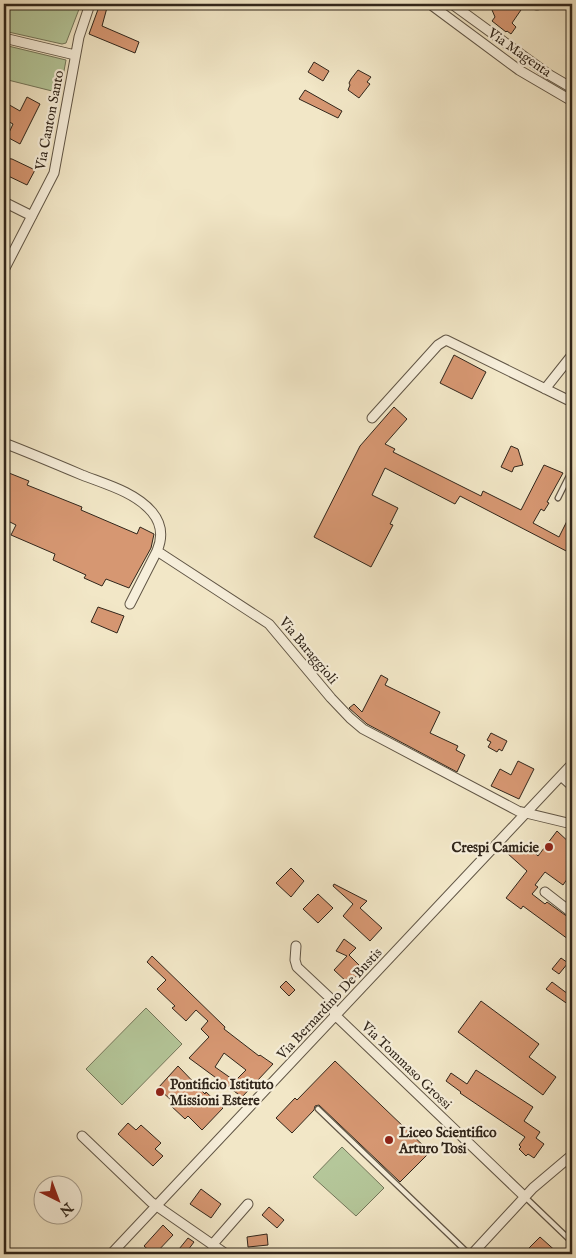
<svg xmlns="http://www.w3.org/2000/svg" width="576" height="1258" font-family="'IM FELL English',serif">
	<rect width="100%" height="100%" fill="#f2e7c7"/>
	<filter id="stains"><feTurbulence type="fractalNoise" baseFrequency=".004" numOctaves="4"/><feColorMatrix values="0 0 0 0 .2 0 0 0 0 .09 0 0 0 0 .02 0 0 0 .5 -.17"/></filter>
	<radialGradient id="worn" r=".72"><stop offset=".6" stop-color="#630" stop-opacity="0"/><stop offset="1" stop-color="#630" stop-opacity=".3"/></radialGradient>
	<path fill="#b5c79a" stroke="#73765a" d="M4,4h77l-15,39 -4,1 -58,-13z
		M4,45l62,15 -6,33 -56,-14z
		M146,1008l36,36 -60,61 -36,-36z
		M342,1147l42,41 -28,28 -43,-39z"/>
	<path fill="#d69772" stroke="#31261b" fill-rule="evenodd" d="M100,4h8l-6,22 37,16 -4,11 -46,-19z
		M499,4h19l5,3 -11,16 4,4 -5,7 -4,-3 -1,1 -14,-11 3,-4 -3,-7z
		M314,62l15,9 -6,10 -15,-9z
		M358,70l13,7 -4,5 3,2 -11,14 -11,-8 2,-5 -1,-2 2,-4z
		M305,90l37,21 -4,7 -39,-19z
		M27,97l13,7 -20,40 -13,-7 6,-13 -9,-5v-11l2,-5 14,8z
		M4,158l8,1 23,11 -8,15 -23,-11z
		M454,355l32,17 -14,27 -32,-16z
		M394,407l13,12 -22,25 10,5 -2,3 88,44 2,-5 38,19 23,-45 19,8 -16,29 2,1 -5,8 -3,-2 -8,14 26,14 13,-26v43l-112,-58 -5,8 -70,-36 -13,27 26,13 -8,16 3,1 -22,42 -57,-30 46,-91z
		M511,446l7,3 5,16 -9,2 -2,5 -11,-5z
		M4,471l25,10 -2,4 55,22 -1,3 56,24 3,-7 14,7 -3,14 -22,40 -23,-9 -4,7 -18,-8 2,-3 -33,-15 2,-6 -44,-19 5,-10 -12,-6z
		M98,607l26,9 -7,17 -26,-11z
		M381,675l7,4 -3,6 55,27 -10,21 28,13 -2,4 9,5 -8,17 -90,-48 -18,-16 5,-4 8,8z
		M491,733l16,8 -5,10 -3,-2 -2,3 -9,-5 3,-5 -4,-2z
		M518,761l16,8 -15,30 -28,-13 9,-17 11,6z
		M557,831l15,14v27l-9,13 -18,-13 -10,13 3,2 -6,7 13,10 2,-2 25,18v22l-49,-36 -2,3 -15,-11 21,-27 -20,-18 8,-9 3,3 5,-5 15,14z
		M291,868l13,13 -13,16 -15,-14z
		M334,884l33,17 -7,7 22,20 -12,13 -27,-25 10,-12 -20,-18z
		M318,894l15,14 -15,15 -15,-14z
		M344,939l12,9 -7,7 14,14 -14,15 -15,-14 13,-14 -11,-5z
		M152,956l73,71 -1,2 35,27 1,-1 13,9 -31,33 -53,-39 20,-21 -8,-8 7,-8 -12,-11 -10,11 -14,-13 3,-2 -18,-17 9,-9 -19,-18zM224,1053l22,17 -11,11 -20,-14z
		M561,958l7,5 -9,11 -7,-5z
		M286,981l9,9 -6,6 -9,-9z
		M552,982l20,15v10l-26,-18z
		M481,1001l58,43 -10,13 27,20 -13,18 -85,-63z
		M335,1061l95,91 -30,30 -81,-77 -4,1 -1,4 -22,23 -16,-15 19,-20 2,2z
		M178,1066l27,28 1,-2 17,16 -21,22 -14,-14 -3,3 -16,-15 3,-3 -14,-13z
		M476,1070l57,37 -9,14 16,11 -4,6 8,6 -10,14 -6,-4 -2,2 -7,-7 2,-2 -2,-2 6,-8 -65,-44 1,-1 -15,-11 5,-8 16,11z
		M128,1123l8,7 5,-5 20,18 -6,6 8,7 -10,10 -35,-32z
		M201,1189l20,15 -10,14 -21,-14z
		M269,1207l15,13 -7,8 -15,-13z
		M163,1225l10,10 -18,19h-2l-9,-8z
		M267,1234l1,11 -20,2 -1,-10z
		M540,1237l19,17h-36z
		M188,1238l6,4 -9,12h-10z"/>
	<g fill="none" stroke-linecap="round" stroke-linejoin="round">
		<g stroke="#615646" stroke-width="7">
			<path id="service" d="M558,498l14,-28
				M318,1109l151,145
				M524,1196l48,46"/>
		</g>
		<g stroke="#615646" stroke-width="11">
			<path id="minor" d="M430,4l89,66 53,31
				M452,4l96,70 24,14
				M536,4l1,1
				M4,38l71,17
				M4,202l28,14
				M4,270l50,-97 25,-136 11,-33
				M545,389l27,-34
				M372,418l66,-73 8,-5 126,62
				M4,443c26,10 52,21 78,32 23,9 53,17 70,37 10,12 11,25 5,39l112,73 62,74 19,20 13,11 155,82 54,13
				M130,604l27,-53
				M561,776l11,10
				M545,892l27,21
				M296,946l-1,14 2,7 32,30 6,18 189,181
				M82,1136l69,66 75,52
				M212,1245l36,-41
				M111,1254l461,-490
				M472,1254l61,-66 39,-33"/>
		</g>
		<use href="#service" stroke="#f7efdb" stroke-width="4.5"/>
		<use href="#minor" stroke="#f7efdb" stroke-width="9"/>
	</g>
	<g fill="#8f2418" stroke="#f7efdb" stroke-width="2">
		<circle cx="549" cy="847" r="5"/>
		<circle cx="160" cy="1092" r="5"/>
		<circle cx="389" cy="1140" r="5"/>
	</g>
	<g text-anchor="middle" stroke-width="4.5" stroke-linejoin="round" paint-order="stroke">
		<g font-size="14" fill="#31261b" stroke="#f7efdb">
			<text transform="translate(520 52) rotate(35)" y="5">Via Magenta</text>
			<text transform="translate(49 120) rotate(-79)" y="5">Via Canton Santo</text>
			<text transform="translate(309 650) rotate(50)" y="5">Via Baraggioli</text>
			<text transform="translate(329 1003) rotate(-47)" y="5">Via Bernardino De Bustis</text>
			<text transform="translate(407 1065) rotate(44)" y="5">Via Tommaso Grossi</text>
		</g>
		<g font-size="14" font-weight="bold" fill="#31261b" stroke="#f7efdb" text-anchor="start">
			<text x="539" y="852" text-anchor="end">Crespi Camicie</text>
			<text x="170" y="1089">Pontificio Istituto<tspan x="170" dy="16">Missioni Estere</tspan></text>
			<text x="399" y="1137">Liceo Scientifico<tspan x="399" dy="16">Arturo Tosi</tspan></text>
		</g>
	</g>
	<rect width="576" height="1258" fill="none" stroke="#f2e7c7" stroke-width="20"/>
	<rect x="5" y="5" width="566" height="1248" fill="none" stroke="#31261b" stroke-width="2.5"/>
	<rect x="10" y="10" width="556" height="1238" fill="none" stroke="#31261b"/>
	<g transform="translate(58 1200) rotate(138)"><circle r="24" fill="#f7efdb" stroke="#a89f8e"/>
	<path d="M0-4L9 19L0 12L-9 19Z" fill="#8f2418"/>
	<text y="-8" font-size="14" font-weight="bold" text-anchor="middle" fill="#31261b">N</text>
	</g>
	<rect width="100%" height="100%" filter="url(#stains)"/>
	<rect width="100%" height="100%" fill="url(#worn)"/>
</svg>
